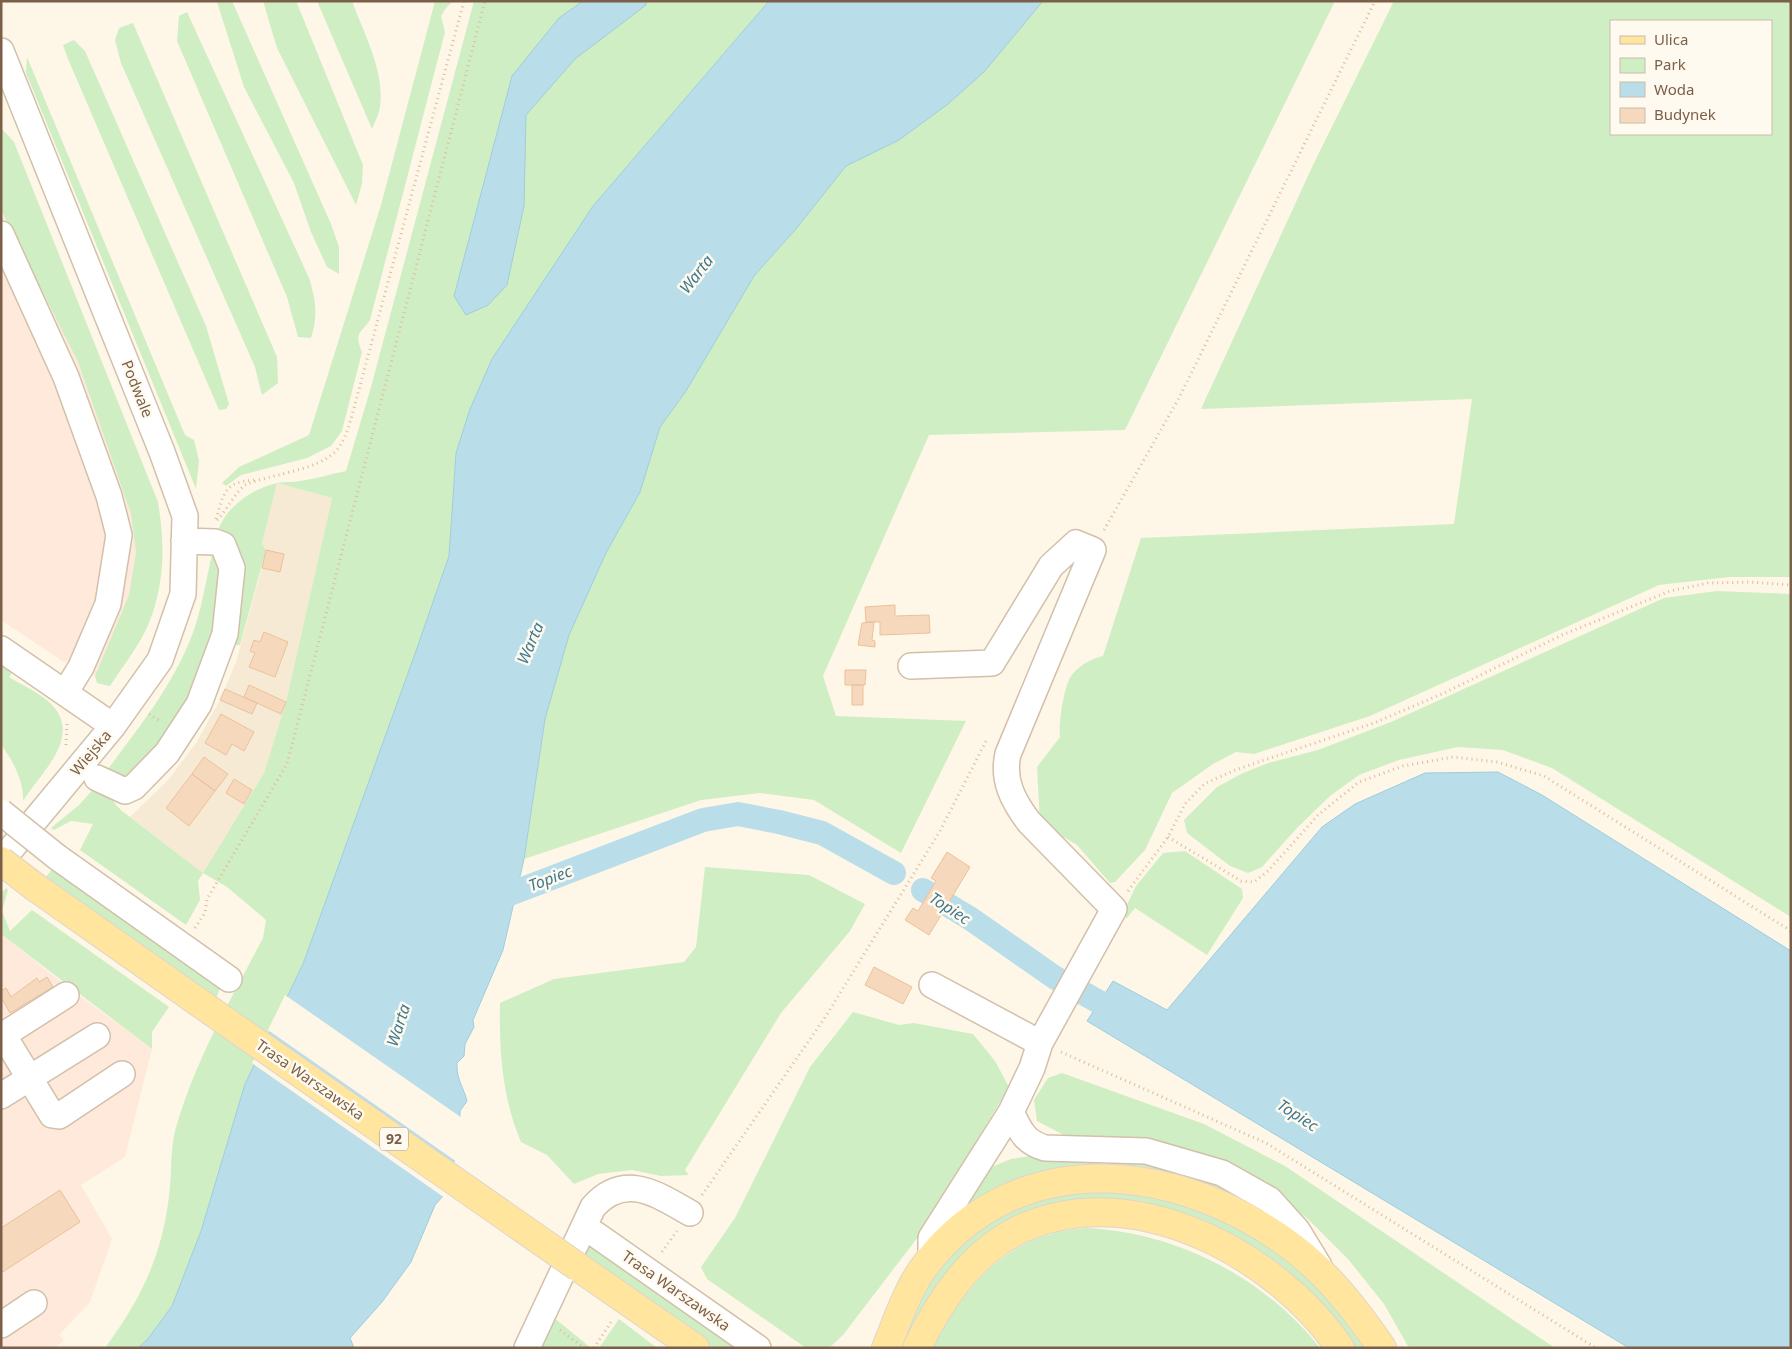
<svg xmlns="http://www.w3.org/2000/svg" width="1792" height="1349" font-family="'Noto Sans',sans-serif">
	<rect width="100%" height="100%" fill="#fef7e7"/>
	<path fill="#f7ead4" d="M277,483l55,15 -46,204 -22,71 -61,100 -73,-56 38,-37 28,-37 24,-43 16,-38 26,-95 4,-17 -4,-6z"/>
	<path fill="#ffe9da" d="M1,211l77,151 53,152 5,38 -7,43 -34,81 -23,-16 -8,2 -63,-42z
		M1,934l67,53 84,62 -27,108 -44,28 31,54 -22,63 -31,33 5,6 -10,7h-53z"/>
	<path fill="#d0eec3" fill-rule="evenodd" d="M232,1l99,223 8,23v27l-12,-7 -16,-35 -17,-49 -50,-96 -27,-85z
		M263,1h33l5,12 62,152 -1,19 -6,21 -79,-157z
		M317,1h35c12,33 33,70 28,106 -1,7 -5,15 -8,22z
		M435,1h18l-7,7 -5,8 4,16 -75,288c-10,14 -16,13 -8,32l-20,79 -11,15 -24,12 -66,17 -15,11 -4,-3 17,-16 70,-32 72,-230z
		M474,1h295l-176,205 -101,154 -22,49 -14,44 -7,103 -33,95 -113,313 -58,120 -44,147 -29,75 -25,34 -9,8h-33c36,-49 57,-92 64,-152 3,-21 1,-45 6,-65 19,-69 55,-130 88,-193l3,-18 -39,-33 -24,-14 -5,8 2,19 -14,25 -106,-75 13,-26 -22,-3 -17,9 -3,-2 28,-23 19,-21c10,7 15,19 24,27l81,62 61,-100 22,-71 46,-204 -55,-15 -15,61 4,6 -26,95h-5l-6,-13 -12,-98c7,-26 34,-45 60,-51 7,-2 15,0 23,-2 15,-2 31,-7 46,-10l25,-84z
		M1043,1h292l-210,429 -196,5 -106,241 13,40 130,5 -65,132 -87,-53 -54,-7 -59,7 -177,59 21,-140 24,-84 37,-82 34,-61 20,-65 26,-36 68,-115 41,-46 51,-64 53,-26 49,-36 36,-32z
		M1394,1h397v576h-62l-70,8 -289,131 -116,38 -18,-2 -23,12 -41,29 -27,57 -30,32 -5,1 -33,-38 -37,-22 -3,-56 23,-30c-2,-12 4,-51 11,-61 8,-11 20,-17 32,-20l38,-118 313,-14 18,-125 -271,10 112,-244zM1611,21h160v113h-160z
		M187,12l122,266c7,22 9,38 2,60l-13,-1 -11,-40 -110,-256 2,-25z
		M133,23l144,334 1,26 -16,12 -7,-28 -134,-304 -6,-23 4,-12z
		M74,40l11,11 121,275 23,78 -3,5 -7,1 -151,-351 -5,-14z
		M27,57l158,378 9,5 5,21 -3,28 -170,-416z
		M1,128l13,14 144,360c7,42 7,81 -9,121 -9,22 -26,43 -39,63l-13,-3 -2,-7 34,-81 7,-43 -5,-38 -53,-152 -77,-152z
		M213,550l8,14 -1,67 -42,92 -46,59 -27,-9c32,-43 66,-85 86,-135 11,-27 15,-60 22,-88z
		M1717,591l74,3v323l-239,-149 -49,-18 -45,-3 -59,13 -40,15 -29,21 -33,32 -35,39 -14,6 -18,-7 -43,-33 -3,-13 33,-33 24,-13 27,-11 50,-13 73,-28 273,-124z
		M1,661l13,9 -5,7c13,8 29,15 40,25 36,33 -8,70 -26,99 1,-19 -10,-41 -22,-56z
		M1185,851l57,38 1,9 -36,57 -72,-47 -8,10 -5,-3 14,-29 27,-33z
		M705,867l104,8 56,29 -15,27 -69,82 -96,157 4,5 -28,1 -29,-6 -34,4 -24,10 -27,-29 -26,-13c-19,-45 -22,-91 -21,-139l54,-24 130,-17 12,-15z
		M53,868l167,120 -4,11 -171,-121z
		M6,888l2,2 -6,21 8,20 22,-21 137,97 -17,25v17l-151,-115v-40z
		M853,1012l46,13 15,-2 59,11 22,27 14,26 -88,146 -78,102 -14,13h-23l-99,-69 -6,-12 34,-49 75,-151z
		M1062,1073l142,51 81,42 270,182h-146l-25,-44 -36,-45 -38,-38 -49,-41 -69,-30 -111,-6 -44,-23 -3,-21 14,-22z
		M1050,1153h54l102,21 73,43 -43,-11 -206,-29 -27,8 -41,25 22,-40 27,-11z
		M1089,1190c15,1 31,2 46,4 69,10 138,48 187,98 17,17 31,37 46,56h-15l-103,-97 -202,-44 -142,141h-9l18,-43 38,-56 68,-47z
		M1086,1228c90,4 178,49 234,120h-390c39,-64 75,-114 156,-120z
		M590,1244l149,104h-26l-132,-92z
		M540,1306l51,42h-71z
		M619,1319l38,29h-58z"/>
	<path fill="#b9deea" stroke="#9ecddd" d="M583,1h63v4l-71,54 -49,56 -2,91 -17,79 -19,20 -22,10 -12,-19 58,-220 47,-58z
		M769,1h274l-59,71 -36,32 -49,36 -53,26 -51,64 -41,46 -68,115 -26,36 -20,65 -34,61 -37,82 -24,84 -21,140 -21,91 -30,70 1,7 -9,17 -1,12 -7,7c-1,16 7,25 10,38l-7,10 -1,35 -16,50 -8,9 -24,57 -29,40 -32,36 4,10h-216l9,-8 25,-34 29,-75 44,-147 58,-120 113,-313 33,-95 7,-103 14,-44 22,-50 101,-153z
		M1498,772l44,23 249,156v397h-162l-542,-327 26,-40 54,29 155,-183 33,-23 70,-31z"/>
	<path fill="#fef7e7" d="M285,995l177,123 -1,28 -4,16 -189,-132z
		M267,1034l189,132 -11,32 -193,-135z"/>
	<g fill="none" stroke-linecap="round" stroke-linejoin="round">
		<path stroke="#b9deea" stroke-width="24" d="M923,890l48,29 83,58 74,41
			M486,903l217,-83 35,-6 41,8 43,11 72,40"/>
	</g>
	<path fill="#f6d9bc" stroke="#eac19b" d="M266,550l18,4 -4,18 -18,-4z
		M895,605v11l34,-1 1,18 -50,2v-13h-14l-1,-15z
		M874,622l-2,18 3,1v6l-17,-2 4,-22z
		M264,632l24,10 -13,35 -26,-10 6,-14 -5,-2 4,-11 6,2z
		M845,670h21l-1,15h-20z
		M249,685l37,17 -5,12 -37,-17z
		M852,685h11v20h-11z
		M225,689l32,14 -5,11 -32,-14z
		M221,714l33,18 -10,19 -12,-7 -6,11 -21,-12z
		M204,757l24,17 -13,17 -23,-17z
		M192,774l23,17 -26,35 -23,-18z
		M234,779l18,11 -8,14 -18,-11z
		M947,852l23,15 -41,68 -24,-15 8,-12 5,3 18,-30 -5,-3z
		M874,967l38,20 -9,17 -38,-19z
		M47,977l6,10 -43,26 -9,-16v-6l5,-3 5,9 26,-19 2,4z
		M60,1190l20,32 -79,51v-45z"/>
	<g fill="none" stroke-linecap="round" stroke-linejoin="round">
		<g stroke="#d2c0ab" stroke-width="28">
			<path id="minor" d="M1,51l161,401 23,64 -2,78 -23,66 -47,66 -112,135
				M1,234l65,143 43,119 10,39 -11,69 -27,63 -16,26
				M1,649l112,77
				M911,666l81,-3 59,-97 25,-23 17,7 -85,204c-6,26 5,47 21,68l85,87 -74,134 -8,25 -21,44 -80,126v19
				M97,778l28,13 9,-4 33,-34 32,-49 26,-70 7,-66 -9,-23 -8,-3 -31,-1
				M57,857l172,122
				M932,985l108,58
				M66,995l-61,39 2,7 45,74 7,1 63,-42
				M1,1096l96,-60
				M1011,1112c9,18 13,30 34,36l101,3 76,22 48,27 27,30 22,36
				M595,1234l163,114
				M1,1325l33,-22
				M527,1348l66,-141c32,-36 65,-12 97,6"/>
		</g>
		<g stroke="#ddd5cf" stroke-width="30">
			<path id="major" d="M35,887l176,124
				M578,1267l117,81
				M886,1348c12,-29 22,-61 41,-85 93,-120 254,-100 365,-16 37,28 64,63 90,101
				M917,1348c24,-51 59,-102 113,-123 109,-44 249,32 310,123"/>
		</g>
		<path stroke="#dcbc9e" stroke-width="3" stroke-dasharray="1 4" stroke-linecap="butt" d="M216,519c8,-26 8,-37 38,-39
			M217,520c11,-11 16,-25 28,-35 25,-11 72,-14 91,-34 10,-12 14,-28 18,-43l110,-407
			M1104,530l75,-132 196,-397
			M149,714l11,7
			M66,745l1,-21
			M1168,837l73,44 13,1 14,-11 50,-56 41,-33 44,-16 50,-9 44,5 47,14 247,155
			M1128,891l40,-54 17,-33 19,-20 31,-14 139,-47 70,-30 118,-58 108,-44 38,-8 41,-1 42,3
			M195,928l10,-15 2,-14 80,-135 198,-763
			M1061,1052l205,91 330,205
			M702,1195l124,-179 114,-185 46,-90
			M662,1252l15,-21
			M560,1330l24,18
			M594,1348l19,-29"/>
		<use href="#minor" stroke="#fff" stroke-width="25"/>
		<use href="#major" stroke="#ffe59d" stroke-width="28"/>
		<g stroke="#d2c0ab" stroke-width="28" stroke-linecap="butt">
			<path id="minor-bridge" d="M1,812l56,45"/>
		</g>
		<g stroke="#ddd5cf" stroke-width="30" stroke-linecap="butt">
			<path id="major-bridge" d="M1,861l34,26
				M211,1011l367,256"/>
		</g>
		<use href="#minor-bridge" stroke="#fff" stroke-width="25"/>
		<use href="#major-bridge" stroke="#ffe59d" stroke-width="28"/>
	</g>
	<g text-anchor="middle" stroke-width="5" stroke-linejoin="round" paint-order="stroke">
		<rect fill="#fffaef" stroke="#a38e7a" stroke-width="1" x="380" y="1127.5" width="28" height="23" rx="4"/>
		<g font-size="14" font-weight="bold" fill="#7b5f48">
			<text x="394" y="1144">92</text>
		</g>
		<g font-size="15" fill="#7b5f48" stroke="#fffaef">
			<text transform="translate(137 389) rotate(68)" y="5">Podwale</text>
			<text transform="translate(91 753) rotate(-50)" y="5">Wiejska</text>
			<text transform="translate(310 1080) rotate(35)" y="5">Trasa Warszawska</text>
			<text transform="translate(676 1291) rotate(35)" y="5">Trasa Warszawska</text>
		</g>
		<g font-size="16" font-style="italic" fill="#407a90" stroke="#fffaef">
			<text transform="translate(696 274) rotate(-52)" y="6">Warta</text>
			<text transform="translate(530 643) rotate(-67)" y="6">Warta</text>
			<text transform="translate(550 878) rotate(-21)" y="6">Topiec</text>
			<text transform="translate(950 908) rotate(33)" y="6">Topiec</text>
			<text transform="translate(398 1025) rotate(-72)" y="6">Warta</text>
			<text transform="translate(1298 1115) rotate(33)" y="6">Topiec</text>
		</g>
	</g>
	<rect width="1792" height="1349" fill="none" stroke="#7b5f48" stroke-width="5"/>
	<rect x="1610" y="20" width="162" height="115" fill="#fffaef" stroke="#cabcac"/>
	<rect x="1620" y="36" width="25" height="8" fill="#ffe59d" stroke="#cabcac"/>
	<text x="1654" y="45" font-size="15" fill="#7b5f48">Ulica</text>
	<rect x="1620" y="58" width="25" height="15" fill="#d0eec3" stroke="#cabcac"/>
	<text x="1654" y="70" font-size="15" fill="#7b5f48">Park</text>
	<rect x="1620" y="82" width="25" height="15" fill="#b9deea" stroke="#cabcac"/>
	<text x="1654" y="95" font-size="15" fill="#7b5f48">Woda</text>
	<rect x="1620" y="108" width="25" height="15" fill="#f6d9bc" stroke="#cabcac"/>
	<text x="1654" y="120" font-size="15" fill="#7b5f48">Budynek</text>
</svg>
